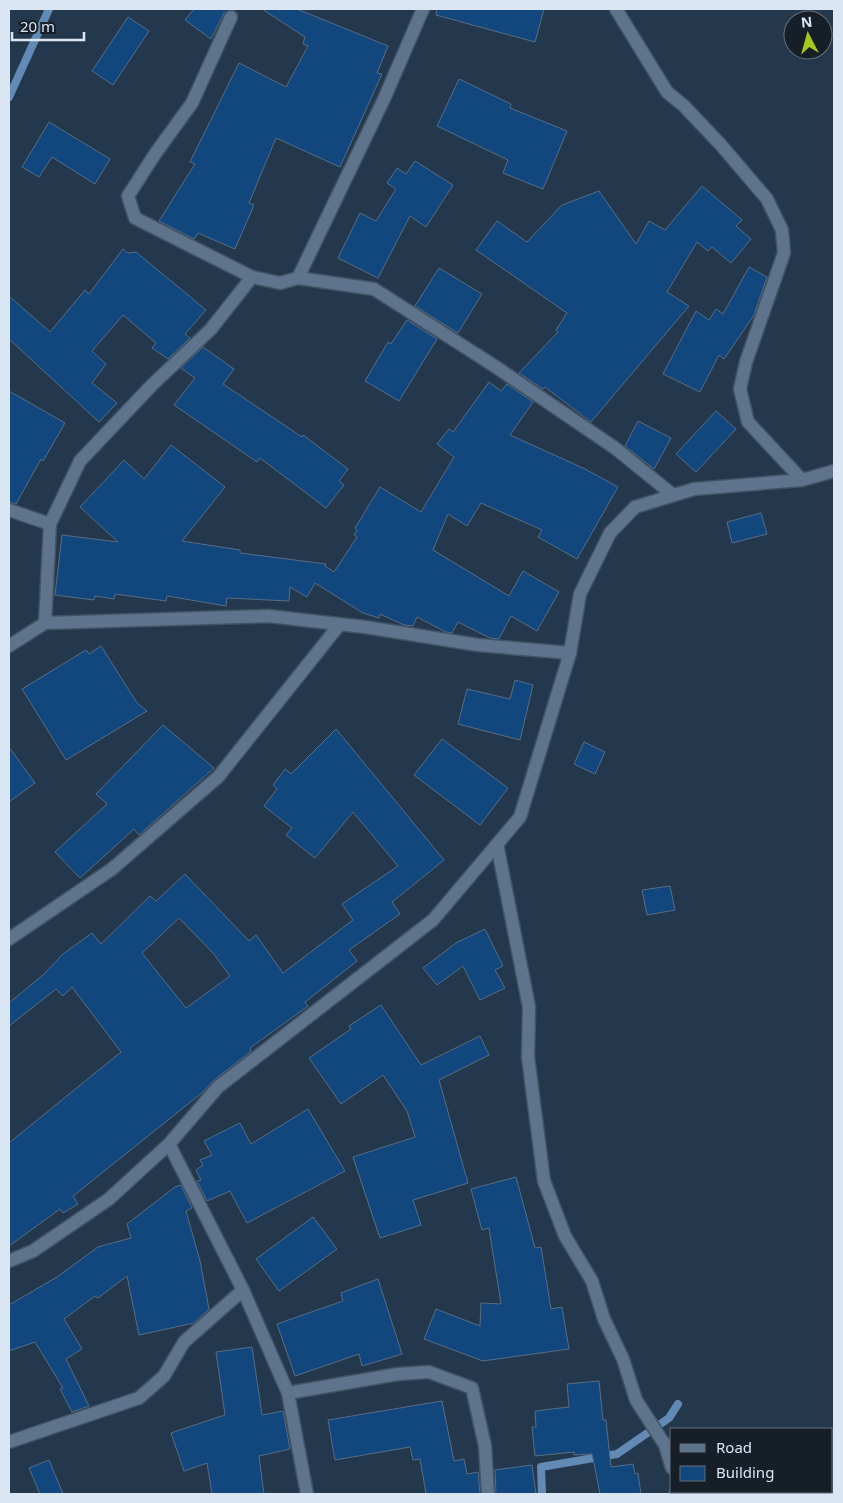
<svg xmlns="http://www.w3.org/2000/svg" width="843" height="1503" font-family="'Noto Sans',sans-serif">
	<rect width="100%" height="100%" fill="#24384d"/>
	<g fill="none" stroke-linecap="round" stroke-linejoin="round">
		<path stroke="#628ab5" stroke-width="8" d="M9,97l40,-88
			M542,1494l-1,-27 76,-13 52,-36 9,-14"/>
	</g>
	<path fill="#11477d" stroke="#586d86" fill-rule="evenodd" d="M194,9h40l-10,4 -13,26 -26,-19z
		M262,9h35l91,37 -11,27 5,1 -42,93 -64,-29 -27,65 5,2 -19,44 -37,-16 -4,6 -35,-18 36,-57 -5,-2 49,-99 47,24 22,-41 -5,-2 2,-7z
		M437,9h107l-9,33 -99,-27z
		M128,17l21,14 -36,54 -21,-14z
		M459,79l52,25 -1,4 57,23 -24,58 -40,-16 5,-13 -71,-34z
		M49,122l61,37 -15,25 -43,-27 -13,20 -17,-10z
		M415,161l38,24 -27,42 -16,-11 -32,62 -40,-20 22,-45 16,8 20,-32 -9,-6 10,-15 9,6z
		M702,186l40,34 -6,6 15,13 -20,24 -19,-16 -4,4 -11,-9 -30,50 22,14 -98,116 -46,-35 -2,2 -24,-16 39,-41 -2,-2 11,-17 -91,-63 21,-29 30,21 35,-37 37,-14 37,53 13,-23 16,9z
		M123,249l5,4 8,-1 70,58 -21,24 5,4 -22,21 -16,-11 4,-5 -33,-28 -31,36 14,13 -14,19 25,20 -18,19 -90,-83v-43l41,36 35,-42 4,4z
		M749,267l18,10 -13,38 -30,44 -5,-4 -19,37 -37,-18 33,-63 13,9 7,-11 7,5z
		M439,268l43,26 -24,39 -43,-27z
		M407,320l30,19 -38,62 -34,-20 23,-39 3,2z
		M203,347l31,22 -11,15 79,53 1,-2 45,34 -9,12 5,4 -18,23 -66,-50 -3,4 -83,-57 21,-27 -14,-10z
		M489,382l12,9 6,-7 26,18 -23,33 75,34 33,18 -41,72 -39,-22 4,-7 -61,-27 -14,23 -19,-12 -15,36 76,46 14,-25 36,21 -22,39 -26,-15 -12,23 -9,-1 -32,-16 -6,11 -6,-1 -29,-15 -4,9 -9,-1 -24,-11 -1,4 -16,-5 -48,-30 -8,14 -17,-10 -1,14 -62,-3 -1,8 -59,-10 -1,5 -51,-7 -1,5 -19,-3 -1,4 -39,-5 7,-60 56,7 -38,-35 44,-47 20,19 27,-34 54,42 -43,54 58,9v3l86,11 -1,2 9,6 23,-35 -3,-2 3,-5 -2,-2 25,-41 41,25 33,-55 -17,-13 12,-15 4,3z
		M9,391l56,32 -22,38 -2,-2 -25,45 -7,-2z
		M716,411l20,18 -40,43 -20,-18z
		M638,421l33,17 -17,31 -29,-23z
		M761,513l6,21 -35,9 -5,-21z
		M101,646l36,57 10,8 -81,49 -44,-71 64,-39 3,4z
		M515,680l18,5 -13,55 -62,-16 9,-35 43,10z
		M163,725l51,43 -75,67 -5,-6 -54,49 -25,-26 52,-48 -11,-10z
		M336,729l108,131 -52,42 8,12 -51,36 8,11 -52,41 3,4 -58,42 1,3 -38,30 -10,11 -130,104 5,8 -15,9 -3,-4 -51,37v-103l112,-91 -49,-65 -9,9 -7,-7 -47,37v-23l34,-28 20,-21 29,-21 9,11 49,-48 6,5 29,-27 64,67 7,-6 27,38 70,-53 -11,-16 56,-38 -45,-54 -38,46 -29,-23 6,-7 -28,-22 13,-17 -4,-4 12,-16 6,5zM179,918l34,35 17,23 -44,32 -44,-55z
		M442,739l66,49 -28,37 -66,-50z
		M584,742l21,10 -10,22 -21,-10z
		M9,747l26,36 -26,19z
		M670,886l5,24 -28,5 -5,-25z
		M485,929l18,37 -8,4 10,18 -25,12 -17,-34 -26,19 -14,-17 33,-25z
		M381,1005l40,60 59,-29 9,19 -50,25 29,103 -55,17 8,25 -41,13 -27,-81 62,-20 -8,-26 -24,-36 -42,29 -32,-46 42,-29 -2,-3z
		M308,1109l37,62 -98,52 -17,-32 -23,10 -10,-20 4,-1 -5,-10 7,-5 -3,-5 12,-5 -8,-14 36,-18 11,21z
		M516,1177l19,71 6,-1 10,62 11,-2 7,42 -86,12 -59,-22 12,-30 44,17 1,-23 20,1 -12,-76 -7,2 -11,-41z
		M181,1185l11,23 -6,3 14,50 9,48 -15,14 -55,12 -12,-59 -29,22 -3,-2 -31,23 18,30 -16,10 23,47 -17,6 -12,-23 3,-1 -28,-46 -26,9v-46l48,-28 41,-30 33,-9 -4,-14 48,-37z
		M313,1217l24,32 -58,42 -23,-32z
		M378,1279l24,75 -40,12 -3,-12 -64,22 -18,-52 66,-23 -2,-8z
		M252,1347l10,68 21,-4 7,38 -31,7 5,38h-52l-5,-31 -23,8 -13,-38 54,-18 -9,-63z
		M599,1381l4,39h3l5,47 22,-3 2,10 3,-1 3,21h-41l-8,-40 -18,1v-3l-39,4 -3,-29h4l-1,-16 34,-4 -2,-23z
		M442,1401l12,60 10,-2 3,15 11,-2 2,22h-54l-6,-35 -7,1 -3,-13 -75,13 -7,-40z
		M49,1460l14,34h-23l-11,-26z
		M532,1465l4,29h-40l-1,-24z"/>
	<g fill="none" stroke-linecap="round" stroke-linejoin="round">
		<g stroke="#425365" stroke-width="15">
			<path id="street" d="M616,9l51,83 17,14 37,39 46,54 15,31 2,23 -38,109 -6,27 8,33 54,58
				M231,17l-39,86 -37,51 -27,42 7,22 117,59
				M298,278l86,-179 39,-90
				M9,510l41,14
				M45,623l223,-7 97,11 113,18 92,8
				M9,646l36,-23 5,-99 30,-63 72,-76 59,-56 41,-52 28,6 18,-5 76,11 122,78 119,81 58,47
				M497,844l32,163 -1,50 16,124 21,55 27,45 12,38 19,40 13,41 29,45 7,23
				M9,939l103,-70 106,-92 122,-153
				M169,1144l74,146 45,103 19,101
				M9,1261l24,-10 76,-52 60,-55 49,-57 215,-167 87,-103 50,-164 10,-59 30,-61 25,-26 59,-18 108,-9 32,-9
				M288,1393l110,-19 31,-2 43,16 13,58 3,48
				M9,1442l130,-44 25,-22 20,-34 59,-52
				M676,1492l1,2"/>
		</g>
		<use href="#street" stroke="#5e748c" stroke-width="12"/>
	</g>
	<rect width="843" height="1503" fill="none" stroke="#dae6f4" stroke-width="20"/>
	<rect x="670" y="1428" width="162" height="65" fill="#161e28" stroke="#646e7a"/>
	<rect x="680" y="1444" width="25" height="8" fill="#5e748c" stroke="#646e7a"/>
	<text x="716" y="1453" font-size="15" fill="#dae6f4">Road</text>
	<rect x="680" y="1466" width="25" height="15" fill="#11477d" stroke="#646e7a"/>
	<text x="716" y="1478" font-size="15" fill="#dae6f4">Building</text>
	<g transform="translate(808 35) rotate(354)"><circle r="24" fill="#161e28" stroke="#646e7a"/>
	<path d="M0-4L9 19L0 12L-9 19Z" fill="#a8c71c"/>
	<text y="-8" font-size="14" font-weight="bold" text-anchor="middle" fill="#dae6f4">N</text>
	</g>
	<path d="M12 32v8h72v-8" fill="none" stroke="#dae6f4" stroke-width="2.5"/>
	<text x="20" y="32" font-size="15" fill="#dae6f4" stroke="#161e28" stroke-width="4" paint-order="stroke">20 m</text>
</svg>
